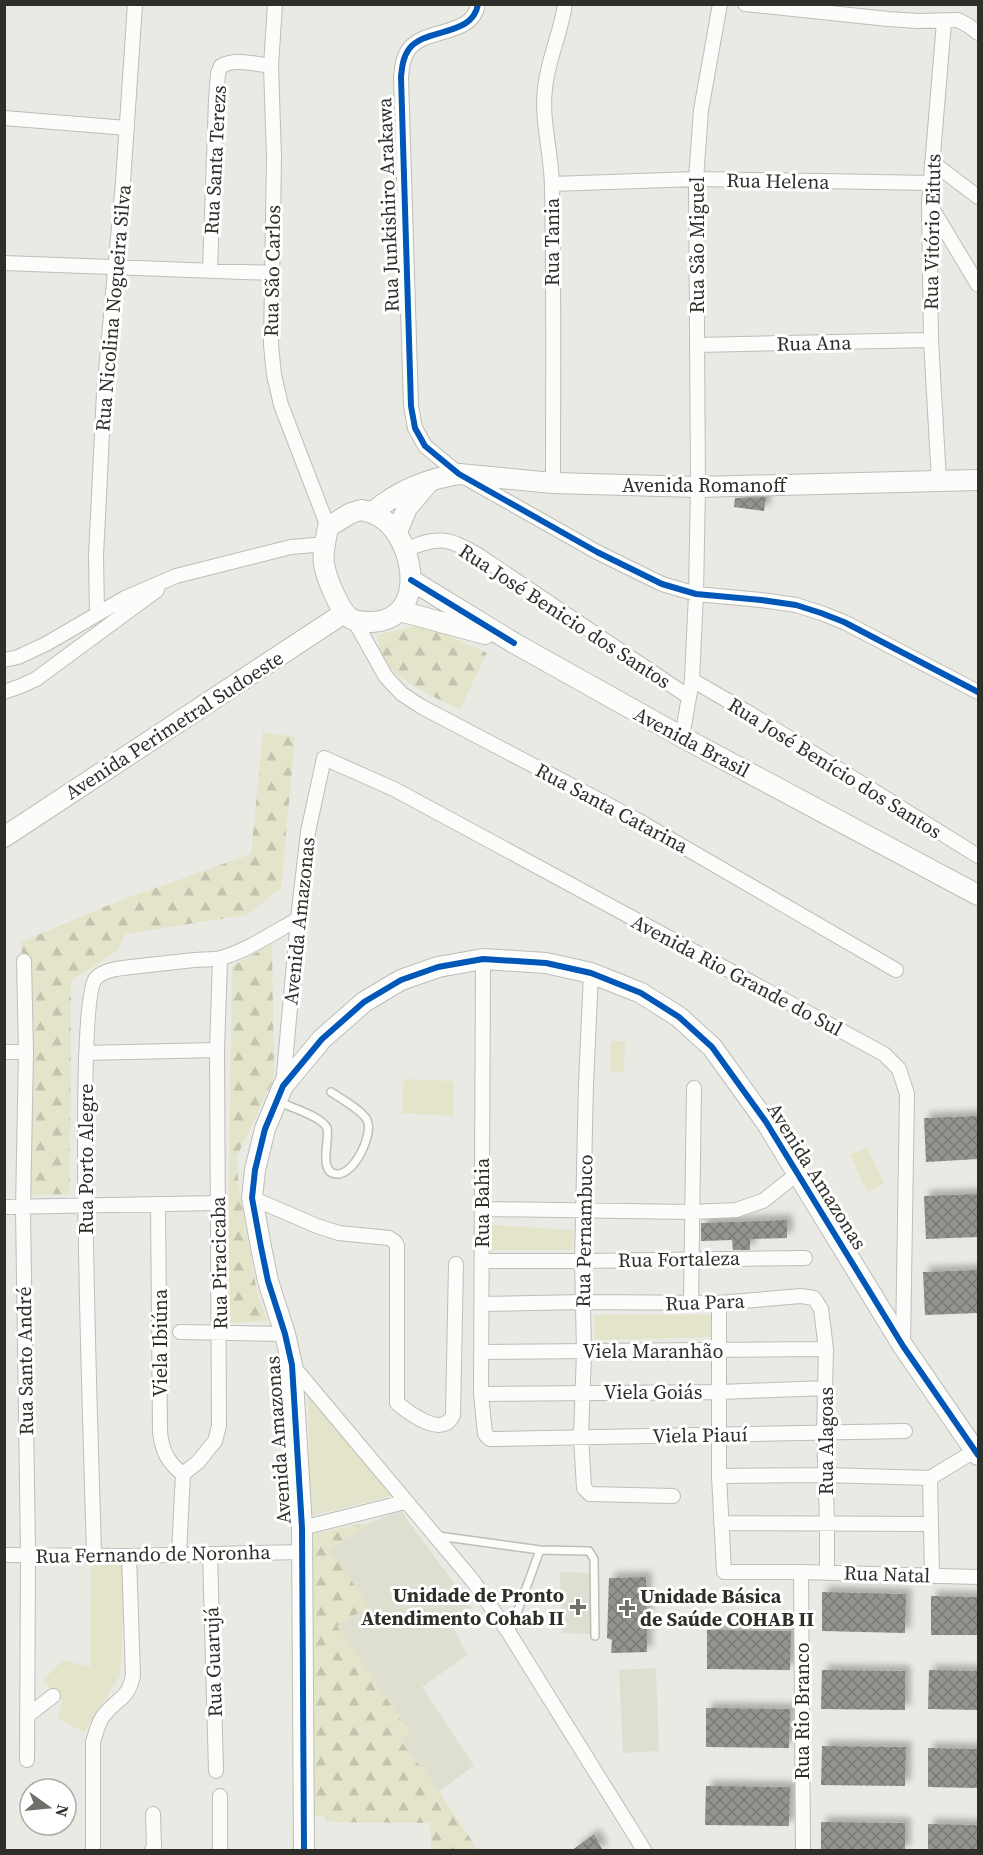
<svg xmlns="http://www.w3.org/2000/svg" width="983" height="1855" font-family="'Source Serif 4',serif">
	<defs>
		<pattern id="forest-firs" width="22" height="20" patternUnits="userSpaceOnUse" patternTransform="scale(1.5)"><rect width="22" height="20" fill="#e4e4cb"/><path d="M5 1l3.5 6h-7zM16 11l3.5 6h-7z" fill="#c4c4ae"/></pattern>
		<pattern id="building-cross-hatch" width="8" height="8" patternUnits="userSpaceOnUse" patternTransform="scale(1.5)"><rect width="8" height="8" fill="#94948f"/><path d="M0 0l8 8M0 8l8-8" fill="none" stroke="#797975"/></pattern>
		<filter id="shadow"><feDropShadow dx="5.5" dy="-5.5" stdDeviation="3" flood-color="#0004"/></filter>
	</defs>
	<rect width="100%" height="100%" fill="#eaeae4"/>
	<path fill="#dedfd1" d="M401,1511l71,97 -20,17 15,30 -45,32 52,79 -35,25 -39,-51 10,-7 -74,-107 -6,-75 10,-9 34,-21z
		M560,1572l34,1 1,61 -33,-1z
		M656,1668l3,83 -36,2 -4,-83z"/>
	<path fill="#e4e4cb" d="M611,1041h14l-1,31 -14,-1z
		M404,1079l49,2v35l-51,-3z
		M867,1147l17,37 -17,8 -17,-37z
		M492,1225l81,5 -1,20h-81z
		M594,1315h121l-1,22 -119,3z
		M308,1394l45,43 39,59 -82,20z
		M91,1560l35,5 -6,111 -36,56 -26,-13 4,-19 -19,-20 20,-20 27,7z"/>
	<path fill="url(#forest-firs)" d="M424,624l63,29 -27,56c-20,-8 -63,-29 -75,-47 -5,-7 -6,-19 -8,-27z
		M263,732l32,5 -14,151 -34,27 -122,19 -8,17 -46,30 -1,213 -39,1 -10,-253 95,-40 135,-48z
		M272,944l2,134 -38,80 4,37 17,97 10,29 -40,2 5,-357z
		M374,1521l-34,21 -10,9 39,55 -32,20 73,107 -10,7 39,51 39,59h-47l-1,-27 -105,-1v-6h-16l1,-188 4,-94z"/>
	<path fill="url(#building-cross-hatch)" filter="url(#shadow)" d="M766,497l-2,14 -30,-4 1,-9z
		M978,1116v43l-52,3 -2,-44z
		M978,1194v43l-52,2 -2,-43z
		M787,1220v18l-37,1v11h-17l-1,-10 -31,1v-18z
		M978,1270v43l-53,2 -2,-43z
		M646,1577l1,75 -36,1 1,-13 -5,-2 2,-60z
		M822,1592l84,2 -1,39 -83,-2z
		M931,1596l47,1v38h-47z
		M707,1630l84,1 -1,39 -83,-1z
		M822,1670l83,1v39l-84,-1z
		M929,1670l49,1v39l-50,-1z
		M706,1708l84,1 -1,39 -83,-1z
		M822,1746l84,1 -1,39 -84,-1z
		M928,1748l50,1v39l-50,-1z
		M706,1786l84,1 -1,39 -84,-1z
		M821,1822l84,1v28h-84z
		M928,1824l50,1v26h-50z
		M594,1834l9,17h-32z"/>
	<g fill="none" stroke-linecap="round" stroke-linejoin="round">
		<g stroke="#bdbdb9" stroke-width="10">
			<path id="lane" d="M279,1102c11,5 44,15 48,26 3,12 -9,44 9,46 18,2 38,-40 31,-54 -4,-9 -27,-22 -36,-28
				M438,1536l102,14 49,1 5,8 1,77
				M510,1632l30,-82"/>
		</g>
		<g stroke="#bdbdb9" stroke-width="16">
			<path id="street" d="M275,4l-4,62 3,91 -3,188 3,30 7,30 47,122
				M478,4c-5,33 -52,23 -69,45 -6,8 -7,18 -8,28l10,329 4,22 10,18 34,28 138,78 65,32 34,10 65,6 35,5 25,8 23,9 134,70
				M745,4l143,15 30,2 40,-1 11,6 9,7
				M4,118l123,10
				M932,162l46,35
				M552,184l144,-5 235,4
				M930,205l48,80
				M4,263l268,10
				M210,270l6,-170 2,-27 3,-7c14,-8 34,-2 50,0
				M697,345l234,-5
				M939,481l-8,-141 -2,-137 15,-181
				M553,483c0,-98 1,-197 -1,-295 0,-34 -11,-66 -7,-100 3,-29 16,-55 20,-84
				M405,550c33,-14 42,-13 73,5l211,142
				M97,613l-1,-57 8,-163 19,-211 12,-178
				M354,620l32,57 16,17 20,13 217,114 257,149
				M4,660l14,-3 28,-13 79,-46 51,-22 115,-29 35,-3
				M692,680l57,33 229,143
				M4,692l17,-6 15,-7 121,-89
				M682,737l10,-57 4,-86 2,-107 -2,-308 5,-69 19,-106
				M483,959l-2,435 4,40 5,5h4l411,-8
				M24,961l2,91 -3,156 5,347 -1,205
				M591,973l-5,110 -4,178 2,91 -3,85 3,51 6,6 83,2
				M4,1052h22
				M86,1053l131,-3
				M283,1085l15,-166 10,-87 16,-74 70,31 490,265 15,15 8,25 -4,250
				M252,1198l65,28 22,7 50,5 6,4 2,4v157c12,10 46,36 56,12l3,-151
				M158,1204l2,228c2,19 8,31 23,42
				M4,1207l214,-4
				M483,1209l208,3 45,-2 27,-9 34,-27
				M482,1261h100l223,-3
				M691,1303l3,-215
				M719,1303v173l5,96h77l177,5
				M481,1304l102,-2 136,1 82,-7 13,2 7,11 5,40 -2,84 3,89v51
				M180,1332l105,2
				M481,1352l345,-3
				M292,1365l181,216 36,52 135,217
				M481,1394l239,-2 106,-4
				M719,1476l106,-1 105,3
				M721,1523l210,1
				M302,1528l103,-26
				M179,1554l4,-80 15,-12 17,-21 4,-15 -2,-376 3,-92
				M210,1554l6,217
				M4,1555l125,1 172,-4
				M94,1556c-1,-68 -21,-554 2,-578 10,-10 31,-10 44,-12 18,-2 36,-4 54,-6 8,-1 18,0 27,-2 27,-8 52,-25 77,-39
				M801,1572l2,278
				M932,1576l-2,-98 46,-28
				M27,1716l26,-20
				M93,1850v-108c3,-9 5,-20 11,-27 14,-18 23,-14 29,-39l-4,-120
				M152,1850l2,-3 -1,-33
				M220,1850v-54"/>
		</g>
		<g stroke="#bdbdb9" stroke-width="22">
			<path id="secondary" d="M361,510c20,3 32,15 41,33 15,31 13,77 -30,79 -7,0 -16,0 -22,-4 -11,-8 -24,-41 -26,-54 -2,-11 2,-25 4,-37l23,-14z
				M373,512c25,-21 53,-33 86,-38l94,9 145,4 280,-7
				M397,532l10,-24 21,-25
				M411,580l103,63 168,94 296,158
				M400,611l85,23
				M4,837l340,-224
				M304,1850l-2,-322 -10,-163 -7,-31 -17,-53 -7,-34 -9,-49 3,-28 10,-41 18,-43 39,-47 42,-37 37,-22 37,-13 45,-8 63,4 45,10 50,20 38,24 33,30 54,75 137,224 75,109"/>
		</g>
		<use href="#lane" stroke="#fcfcfb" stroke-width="7"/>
		<use href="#street" stroke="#fcfcfb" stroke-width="14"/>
		<use href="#secondary" stroke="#fcfcfb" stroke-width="20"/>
		<g stroke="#fff" stroke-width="10">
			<path id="cycleway" d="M478,4c-5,33 -52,23 -69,45 -6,8 -7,18 -8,28l10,329 4,22 10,18 34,28 138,78 65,32 34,10 65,6 35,5 25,8 23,9 134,70
				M411,580l103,63
				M304,1850l-2,-322 -10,-163 -7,-31 -17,-53 -7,-34 -9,-49 3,-28 10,-41 18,-43 39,-47 42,-37 37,-22 37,-13 45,-8 63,4 45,10 50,20 38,24 33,30 54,75 137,224 75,109"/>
		</g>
		<use href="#cycleway" stroke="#0057b8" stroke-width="6"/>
	</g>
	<g fill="#70706b" stroke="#fff" stroke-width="2">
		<path d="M575 1598h6v6h6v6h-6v6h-6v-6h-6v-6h6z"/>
		<path d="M624 1599h6v6h6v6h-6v6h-6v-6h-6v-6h6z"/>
	</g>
	<g text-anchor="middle" stroke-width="6" stroke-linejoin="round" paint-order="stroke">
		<g font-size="20" fill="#2f2f2a" stroke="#fff">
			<text transform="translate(215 160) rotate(-87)" y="7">Rua Santa Terezs</text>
			<text transform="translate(778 181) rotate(1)" y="7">Rua Helena</text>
			<text transform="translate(388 205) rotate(-92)" y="7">Rua Junkishiro Arakawa</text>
			<text transform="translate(932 232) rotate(-89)" y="7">Rua Vitório Eituts</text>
			<text transform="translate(552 242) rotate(-90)" y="7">Rua Tania</text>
			<text transform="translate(697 245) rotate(-90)" y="7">Rua São Miguel</text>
			<text transform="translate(272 271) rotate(-89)" y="7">Rua São Carlos</text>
			<text transform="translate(113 308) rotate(-85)" y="7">Rua Nicolina Nogueira Silva</text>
			<text transform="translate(814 343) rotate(-1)" y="7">Rua Ana</text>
			<text x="704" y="492">Avenida Romanoff</text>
			<text transform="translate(565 616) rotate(33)" y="7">Rua José Benicio dos Santos</text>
			<text transform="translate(174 725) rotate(-33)" y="7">Avenida Perimetral Sudoeste</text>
			<text transform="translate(692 742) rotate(28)" y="7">Avenida Brasil</text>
			<text transform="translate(835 768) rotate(32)" y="7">Rua José Benício dos Santos</text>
			<text transform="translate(612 808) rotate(28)" y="7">Rua Santa Catarina</text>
			<text transform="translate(299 921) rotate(-84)" y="7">Avenida Amazonas</text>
			<text transform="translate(737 975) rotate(28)" y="7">Avenida Rio Grande do Sul</text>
			<text transform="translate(86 1159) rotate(-90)" y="7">Rua Porto Alegre</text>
			<text transform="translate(817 1176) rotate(58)" y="7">Avenida Amazonas</text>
			<text transform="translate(482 1203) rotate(-90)" y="7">Rua Bahia</text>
			<text transform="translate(584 1231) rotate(-89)" y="7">Rua Pernambuco</text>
			<text transform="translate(679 1259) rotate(-1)" y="7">Rua Fortaleza</text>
			<text transform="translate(219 1263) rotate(-91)" y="7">Rua Piracicaba</text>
			<text transform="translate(705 1302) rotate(-2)" y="7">Rua Para</text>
			<text transform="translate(160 1343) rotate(-90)" y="7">Viela Ibiúna</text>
			<text x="653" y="1358">Viela Maranhão</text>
			<text transform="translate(25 1361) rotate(-91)" y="7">Rua Santo André</text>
			<text x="653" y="1399">Viela Goiás</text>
			<text transform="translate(700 1435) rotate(-1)" y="7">Viela Piauí</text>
			<text transform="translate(278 1440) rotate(-94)" y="7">Avenida Amazonas</text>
			<text transform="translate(826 1441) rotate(-90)" y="7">Rua Alagoas</text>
			<text transform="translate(153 1554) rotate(-1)" y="7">Rua Fernando de Noronha</text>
			<text transform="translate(887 1574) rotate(2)" y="7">Rua Natal</text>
			<text transform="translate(213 1662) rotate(-92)" y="7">Rua Guarujá</text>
			<text transform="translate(802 1711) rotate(-90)" y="7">Rua Rio Branco</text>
		</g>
		<g font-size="20" font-weight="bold" fill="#2f2f2a" stroke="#fff" text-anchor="end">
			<text x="564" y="1602">Unidade de Pronto<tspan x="564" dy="23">Atendimento Cohab II</tspan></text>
			<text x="640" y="1603" text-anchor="start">Unidade Básica<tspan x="640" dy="23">de Saúde COHAB II</tspan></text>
		</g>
	</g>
	<rect width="983" height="1855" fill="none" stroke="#2f2f2a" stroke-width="12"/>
	<g transform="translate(48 1807) rotate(105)"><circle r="28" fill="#ffffff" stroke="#acacaa" stroke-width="1.5"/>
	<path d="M0-4.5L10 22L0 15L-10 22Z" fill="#70706b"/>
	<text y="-9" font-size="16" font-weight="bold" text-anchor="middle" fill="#2f2f2a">N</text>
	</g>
</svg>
